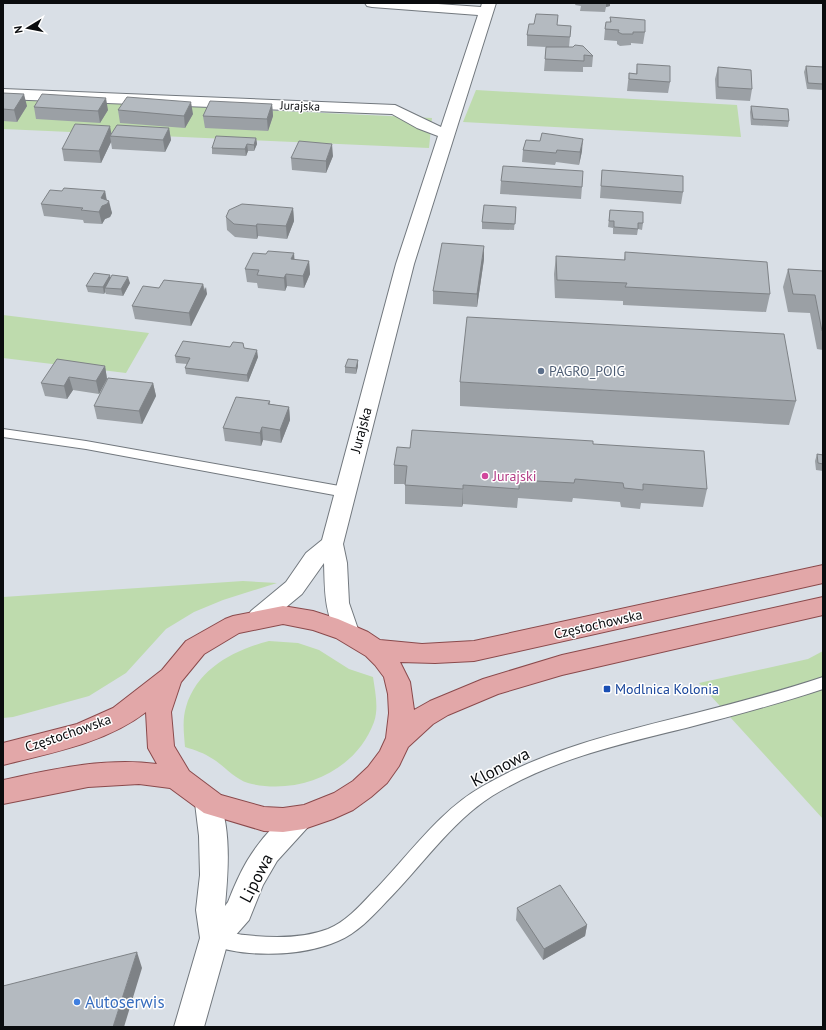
<svg xmlns="http://www.w3.org/2000/svg" width="826" height="1030" font-family="'PT Sans',sans-serif">
	<rect width="100%" height="100%" fill="#d9dfe6"/>
	<path fill="#bedbad" d="M476,90l261,15 4,32 -278,-15z
		M3,98l429,20 -3,30 -426,-19z
		M3,315l146,18 -23,40 -123,-15z
		M243,581l34,2 -54,17 -29,12 -28,17 -40,44 -37,23 -76,21 -10,1v-121z
		M269,641l29,2 21,7 30,19 24,8c2,14 6,31 1,45 -18,50 -76,74 -126,61 -13,-4 -24,-17 -35,-24 -9,-6 -18,-9 -28,-12 -1,-13 -3,-27 1,-40 11,-38 48,-57 83,-66z
		M823,651v168l-124,-136 109,-24z"/>
	<g fill="none" stroke-linecap="round" stroke-linejoin="round">
		<g stroke="#72787e" stroke-width="2">
			<path id="lane" d="M3,429l83,12 259,46 5,2 1,3 -1,3 -5,2 -259,-48 -83,-12z
				M823,677v12c-45,15 -91,27 -137,39 -66,16 -136,32 -194,68 -42,27 -71,71 -106,106 -14,15 -29,31 -48,39 -36,16 -94,17 -130,3l-3,-6 3,-6c11,-4 25,2 37,3 27,3 57,4 83,-6 17,-7 31,-22 43,-35 36,-36 67,-83 112,-108 65,-38 141,-55 213,-73 43,-11 85,-22 127,-36z"/>
		</g>
		<g stroke="#72787e" stroke-width="2">
			<path id="street" d="M365,3h59l57,4 1,-4h14l-82,261 -71,280 4,19 2,40 10,29 -4,7 -8,2 -8,-2c-15,-27 -14,-47 -15,-76l-22,31 -35,29 -8,3 -8,-3 -4,-6 4,-6 35,-29 20,-29 16,-13 74,-276 42,-128 -21,-8 -25,-14 -389,-15v-10l392,16 46,22 37,-112 -106,-8 -5,-1z
				M208,791l9,4c15,31 11,78 8,111l3,-4c12,-31 23,-52 46,-76 8,-8 13,-15 24,-19l10,4 4,8 -4,8 -31,34 -14,24 -14,35 -22,25 -23,82h-30l26,-89 -4,-28 4,-35 -1,-39 -4,-33 4,-8z"/>
		</g>
		<g stroke="#8a4a4c" stroke-width="2">
			<path id="primary" d="M823,565v18l-349,78 -39,2 -35,-1 10,20 4,28 16,-9 53,-22 79,-24 261,-58v18l-261,60 -64,19 -50,21 -15,9 -25,23 -9,19 -12,17 -16,14 -18,13 -20,9 -29,10 -21,3 -19,-1 -60,-18 -34,-25 -31,-4 -51,3 -85,17v-24c51,-11 102,-23 154,-16l-9,-16 -2,-36c-40,31 -95,41 -143,53v-22l74,-19 36,-16 49,-38 24,-29 39,-22 8,-3 50,-10 30,5 25,8 30,13 12,8 42,4 52,-3zM283,624l30,6 23,8 30,18 9,9 9,12 4,17 1,19 -3,25 -6,13 -12,16 -15,14 -19,12 -30,12 -21,3 -19,-1 -43,-12 -32,-24 -15,-25 -3,-34 10,-30 23,-28 35,-21z"/>
		</g>
		<use href="#lane" fill="#fff" fill-rule="evenodd"/>
		<use href="#street" fill="#fff" fill-rule="evenodd"/>
		<use href="#primary" fill="#e2a7a8" fill-rule="evenodd"/>
	</g>
	<path fill="#9ba0a5" d="M576,3h34v3l-4,1 -1,5 -25,-1 1,-5 -6,-1z
		M610,17l35,15 -2,12 -12,-1v2l-11,1 -3,-2v-3l-13,-1 1,-11 5,-7z
		M534,24l37,2 -2,21 24,9 -1,11h-9v5l-39,-1 2,-24 -19,-1v-11z
		M637,64l33,18 -2,11 -41,-2 2,-18 7,1z
		M806,66l17,1v23l-16,-1 -3,-17z
		M718,67l34,22 -2,12 -34,-2 -1,-20z
		M3,93l24,13 -10,16 -14,-1z
		M272,104l1,12 -5,15 -63,-3 -2,-12z
		M751,106l38,15 -1,6 -37,-2 -1,-13z
		M34,107l74,3 -8,13 -64,-4z
		M118,110l75,4 -8,14 -65,-5z
		M169,128l2,12 -6,12 -53,-3 -1,-7 -10,21 -37,-2 -2,-12 50,-16z
		M256,138l1,6 -3,7h-6l-2,5 -34,-2v-6z
		M526,140l56,11 -3,14 -23,-3 -1,3 -33,-3 1,-12z
		M333,156l-7,17 -34,-3 -1,-12z
		M602,170l81,22 -2,12 -81,-6 1,-15z
		M501,181l81,6 -1,12 -81,-5z
		M62,191h43l2,9 5,13 -2,4 -5,2 -3,5 -18,-1 -1,-3 -39,-4 -3,-12z
		M516,207l-2,23 -32,-1v-7z
		M293,208l1,13 -7,18 -29,-3 -1,3 -22,-2 -8,-7 -1,-13z
		M610,210l33,13 -1,7 -4,-1 -1,6 -24,-1v-6l-5,-1z
		M625,252l145,42 -4,18 -143,-7v-4l-68,-3 -1,-24 2,-18 68,4z
		M484,259l-7,48 -44,-3v-13z
		M295,260l14,1 1,13 -6,14 -17,-2 -2,5 -27,-3 -1,-5 -10,-1 -2,-13z
		M788,269l35,2v79l-6,-1 -7,-36 -22,-1 -5,-25z
		M111,277l19,6 -7,13 -17,-2 -1,-2 -1,2 -16,-2 -2,-6z
		M203,284l1,3 3,7 -16,32 -56,-7 -3,-13 27,-18z
		M244,348l14,9 -10,25 -62,-8 -1,-6 2,-4 -11,-1 -1,-7z
		M105,366l2,13 -8,15 -26,-4 -6,9 -22,-3 -4,-13z
		M358,366l-2,8 -11,-1v-6z
		M460,382l336,19 -7,24 -329,-19z
		M153,383l3,13 -14,28 -45,-5 -3,-13z
		M270,401v3l19,3 1,13 -9,23 -18,-3 -2,6 -36,-5 -2,-13z
		M593,444l114,45 -4,18 -62,-4 -1,6 -19,-2 -1,-5 -47,-4 -1,4 -54,-4 -1,10 -54,-4 -1,3 -57,-3v-20h-11v-19z
		M817,454l6,1v16l-7,-1 -1,-9z
		M517,908l70,17 -2,11 -42,24 -27,-40z"/>
	<path fill="#7e8286" d="M606,3h4v3l-4,1z
		M24,94l3,12 -10,16 -3,-12z
		M106,98l2,12 -8,13 -2,-12z
		M191,102l2,12 -8,14 -1,-12z
		M272,104l1,12 -5,15 -1,-12z
		M110,126l2,11 -2,-1 1,6 -10,21 -2,-12z
		M169,128l2,12 -6,12 -2,-12z
		M256,138l1,6 -3,7v-6z
		M583,139l-1,12 -3,14 1,-13z
		M247,144l1,7 -2,5 -1,-7z
		M332,144l1,12 -7,17v-12z
		M105,191l2,13 2,-3 3,12 -2,4 -5,2 -3,5 -3,-12 2,-14z
		M293,208l1,13 -7,18 -1,-13z
		M257,224l1,12 -1,3 -1,-13z
		M484,246v13l-7,48v-13z
		M294,253l1,13 -4,-7z
		M309,261l1,13 -6,14 -1,-12z
		M286,274l1,12 -2,5 -1,-13z
		M110,275l1,6 -6,7v4l-1,2 -1,-7z
		M128,277l2,6 -7,13 -2,-7z
		M203,284l1,7 2,-4 1,7 -16,32 -2,-13z
		M257,350l1,7 -10,25 -1,-7z
		M358,360v6l-2,8v-6z
		M105,366l2,13 -8,15 -3,-13z
		M69,377l4,13 -6,9 -3,-13z
		M153,383l3,13 -14,28 -3,-13z
		M289,407l1,13 -9,23 -1,-13z
		M262,427l1,13 -2,6 -1,-13z
		M463,485v19l-1,3 1,-18z
		M587,925l-2,11 -42,24 1,-11z
		M137,952l5,16 -18,59h-11z"/>
	<path fill="#b4bac0" stroke="#7e8286" d="M536,14l22,1 -1,10 14,1 -1,11 -43,-2 2,-11h5z
		M610,17l35,3v12h-12v2h-11l-4,-2 1,-2 -14,-1 1,-7h5z
		M575,45l8,1 10,10 -9,-1v6l-39,-2 1,-12h27z
		M637,64l33,2v16l-41,-3v-6l8,1z
		M806,66l17,1v17l-15,-1z
		M718,67l33,3 1,19 -34,-2z
		M3,93l21,1 -10,16 -11,-1z
		M42,94l64,4 -8,13 -64,-4z
		M127,97l64,5 -7,14 -66,-6z
		M210,101l62,3 -5,15 -64,-3z
		M751,106l37,3 1,12 -36,-2z
		M75,124l35,2 -11,25 -37,-2z
		M117,125l52,3 -6,12 -53,-4z
		M542,133l41,6 -3,13 -23,-2 -1,3 -33,-3 3,-10 14,1z
		M216,136l40,2 -2,7 -7,-1 -2,5 -33,-1z
		M299,141l33,3 -6,17 -35,-3z
		M503,166l80,5 -1,16 -81,-6z
		M602,170l81,6v16l-82,-6z
		M64,188l41,3 -4,7 8,3 -2,3 -5,2 -3,6 -18,-2 2,-2 -42,-4 9,-14 12,1z
		M242,204l51,4 -7,18 -29,-2 -1,2 -22,-2 -8,-7 3,-7z
		M484,205l32,2 -1,17 -33,-2z
		M610,210l33,2v11h-5v6l-24,-2v-6h-5z
		M442,243l42,3 -7,48 -44,-3z
		M268,251l26,2 -3,6 18,2 -6,15 -17,-2 -2,4 -27,-3 2,-5 -14,-1 8,-16 13,1z
		M625,252l142,10 3,32 -145,-7 2,-4 -70,-3 -1,-24 69,4z
		M788,269l35,2v60h-1l-7,-36 -22,-1z
		M94,273l16,2 -7,12 -17,-1z
		M112,275l16,2 -7,12 -16,-1z
		M164,280l39,4 -14,29 -57,-7 11,-20 16,2z
		M467,317l317,17 12,67 -336,-19z
		M183,341l47,6 3,-5 10,1 1,5 13,2 -10,25 -62,-7 5,-10 -15,-2z
		M57,359l48,7 -9,15 -27,-4 -5,9 -23,-3z
		M348,359l10,1 -2,8 -11,-1z
		M108,378l45,5 -14,28 -45,-5z
		M236,397l34,4 -2,3 21,3 -9,23 -18,-3 -2,6 -37,-5z
		M412,430l181,11v3l111,7 3,38 -64,-5v6l-19,-2 -1,-5 -48,-4 -1,4 -55,-3v9l-56,-4v4l-58,-4 2,-19 -13,-1 3,-18 13,1z
		M817,454l6,1v9l-5,-1z
		M560,885l27,40 -43,24 -27,-41z
		M137,952l-24,75h-110v-41z"/>
	<circle fill="#5c6f8a" stroke="#fff" stroke-width="1.5" cx="541" cy="371" r="4"/>
	<circle fill="#d1479c" stroke="#fff" stroke-width="1.5" cx="485" cy="476" r="4"/>
	<rect fill="#1a4fb4" stroke="#fff" stroke-width="1.5" x="603" y="685" width="8" height="8" rx="2"/>
	<circle fill="#3f7fe0" stroke="#fff" stroke-width="1.5" cx="77" cy="1002" r="4"/>
	<g text-anchor="middle" stroke-width="3" stroke-linejoin="round" paint-order="stroke">
		<g font-size="12" fill="#0a0c0e" stroke="#fff">
			<text transform="translate(300 106) rotate(2)" y="4">Jurajska</text>
		</g>
		<g font-size="14" fill="#4e5e75" stroke="#fff" text-anchor="start">
			<text x="549" y="376">PAGRO_POIG</text>
		</g>
		<g font-size="14" fill="#0a0c0e" stroke="#fff">
			<text transform="translate(361 430) rotate(-75)" y="5">Jurajska</text>
			<text transform="translate(598 624) rotate(-13)" y="5">Częstochowska</text>
			<text transform="translate(68 733) rotate(-19)" y="5">Częstochowska</text>
		</g>
		<g font-size="14" fill="#b23c85" stroke="#fff" text-anchor="start">
			<text x="493" y="481">Jurajski</text>
		</g>
		<g font-size="14" fill="#164399" stroke="#fff" text-anchor="start">
			<text x="615" y="694">Modlnica Kolonia</text>
		</g>
		<g font-size="17" fill="#0a0c0e" stroke="#fff">
			<text transform="translate(500 767) rotate(-28)" y="6">Klonowa</text>
			<text transform="translate(256 878) rotate(-63)" y="6">Lipowa</text>
		</g>
		<g font-size="17" fill="#366cbe" stroke="#fff" text-anchor="start">
			<text x="85" y="1008">Autoserwis</text>
		</g>
	</g>
	<rect width="826" height="1030" fill="none" stroke="#0a0c0e" stroke-width="8"/>
	<g transform="translate(28 28) rotate(260)" stroke="#ffffff" stroke-width="3" paint-order="stroke">
	<path d="M0-3L7 15L0 10L-7 15Z" fill="#0a0c0e"/>
	<text y="-6" font-size="11" font-weight="bold" text-anchor="middle" fill="#0a0c0e">N</text>
	</g>
</svg>
